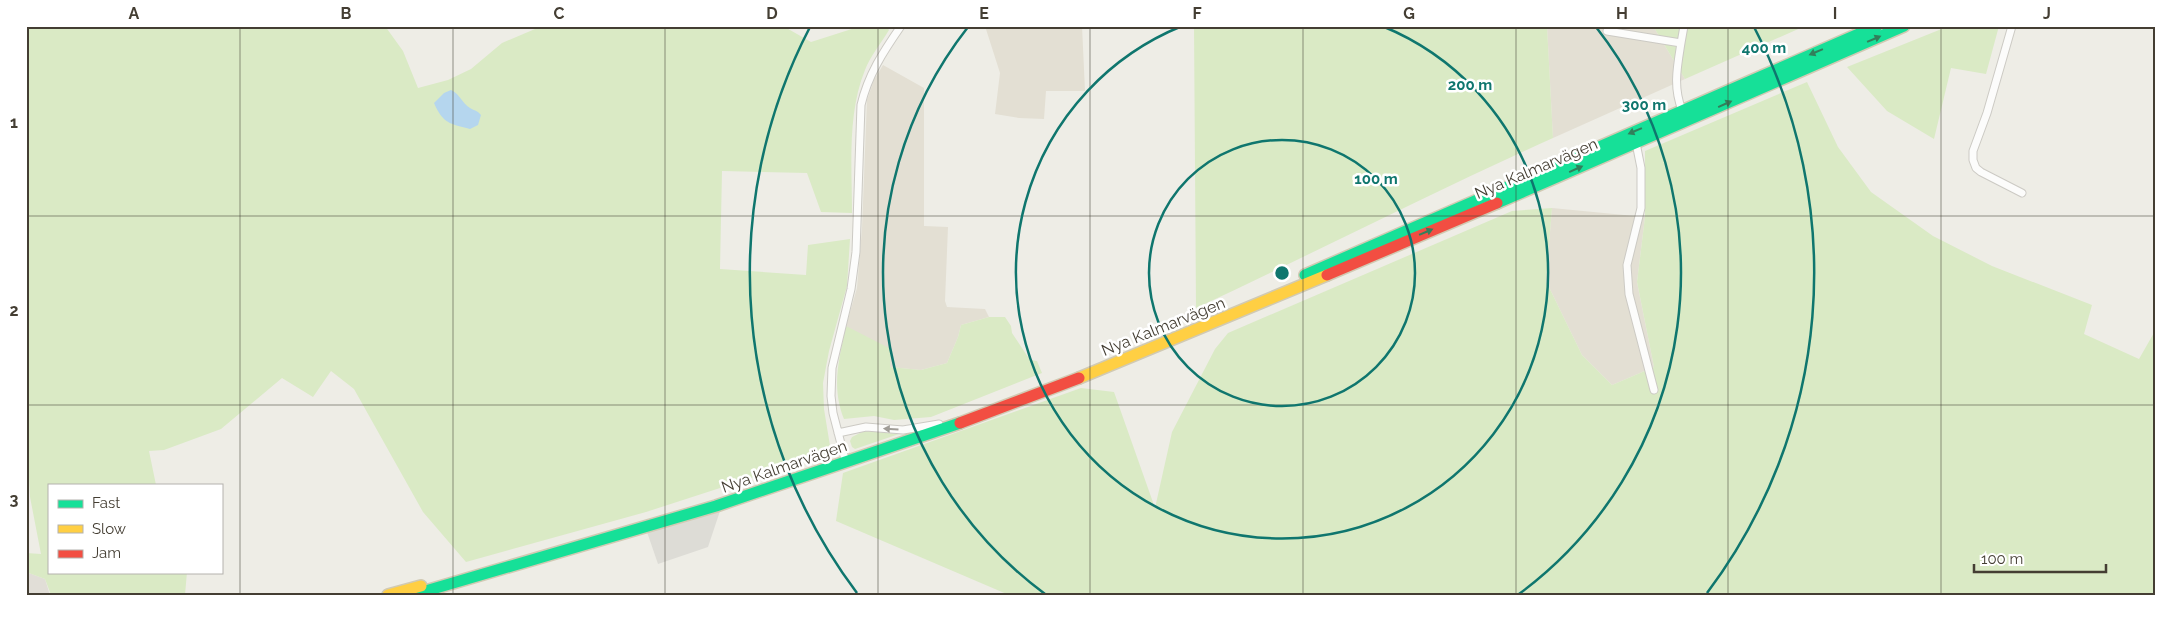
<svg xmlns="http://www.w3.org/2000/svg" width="2181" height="621" font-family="Raleway,sans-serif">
	<rect width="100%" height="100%" fill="#eeede6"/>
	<path fill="#e3dfd3" d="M985,26h97l3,65h-39l-2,28 -25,-1 -24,-4 5,-41z
		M1547,26h106l32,53 -132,59z
		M883,65l41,23v138l24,1 -3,74 2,6 38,2 4,8 -28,8 -3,12 -11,26 -26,7 -31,-3 -44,-41 11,-38 5,-59 5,-129 7,-20z
		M1552,208l93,9 -8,65 17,85 -42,18 -30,-30 -36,-74z"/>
	<path fill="#e1ded7" d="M26,572l19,7 5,16h-24z"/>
	<path fill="#daeac5" d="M26,26h359l18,25 15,37 30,-8 23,-11 31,-26 33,-14 12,-3h236l28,16 47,-15 28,-1 3,4c-8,13 -19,27 -24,40 -18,44 -13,97 -13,143l-31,-1 -14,-39 -85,-2 -2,98 86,6 2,-30 42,-6 -3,47 -18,65 -6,32 1,26 7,43 -185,60 -180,50 -43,-50 -69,-123 -23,-18 -18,26 -31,-19 -61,51 -57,21 -15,1 7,34h-107v87h138l-2,23h-134l-6,-16 -19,-7v-19l15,1 -11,-57 -4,-78z
		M1194,26h353l6,112c-120,54 -237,114 -357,170z
		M1653,26h152l-120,53z
		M1949,26h50l-13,48 -35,-6 -17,71 -47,-28 -40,-44z
		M1807,82l31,65 33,45 62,44 59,30 100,39 -8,29 55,25 16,-28v264h-1146l-173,-74 7,-48 238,-85 33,4 41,116 17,-76 43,-83 13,-16 284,-122 40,-3 -6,73 36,74 30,30 42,-18 -17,-85 8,-65v-66z
		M989,317h16l6,9 1,7 18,27 7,1 5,12 -111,44 -37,3 -20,-4 -30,3c-13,-32 -5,-60 2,-93l45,23 -1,18 31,3 26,-7 11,-26 3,-12z
		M864,431l35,3 -44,15 -3,-2 -2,-6 2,-4z"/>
	<path fill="#dddcd6" d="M721,508l-13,39 -50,17 -11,-32z"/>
	<path fill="#b5d6ee" d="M451,90c9,4 11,13 19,18 5,3 7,2 11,7l-3,10 -8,4c-19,-5 -27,-5 -36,-26l10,-10z"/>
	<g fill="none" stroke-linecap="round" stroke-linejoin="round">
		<g stroke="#cccac4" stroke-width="9">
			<path id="street" d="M2012,26l-25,87 -14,38v9l3,8 5,4 41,21
				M1607,31l74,12 3,-17
				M1681,43c-4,25 -8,44 1,67
				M1636,143l5,25v40l-14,57 2,29 25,96
				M838,433l28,-6 37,3 36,-6
				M846,463l-13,-50 -2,-17 1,-28 19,-79 5,-37 5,-147c7,-30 22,-53 40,-79"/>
		</g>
		<g stroke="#d1cab3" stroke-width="14">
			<path id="fast" d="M1497,203l407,-177
				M1305,275l572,-249
				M412,595l304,-89 244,-83"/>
		</g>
		<g stroke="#d1cab3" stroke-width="14">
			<path id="slow" d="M1079,378l248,-103
				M388,595l33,-9"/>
		</g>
		<g stroke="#d1cab3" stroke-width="14">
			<path id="jam" d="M1327,275l170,-72
				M960,423l119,-45"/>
		</g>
		<use href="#street" stroke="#fcfcfb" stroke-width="7"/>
		<use href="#fast" stroke="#16e098" stroke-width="11"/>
		<use href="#slow" stroke="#ffcf43" stroke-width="11"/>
		<use href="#jam" stroke="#f24e42" stroke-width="11"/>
	</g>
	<defs><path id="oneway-solid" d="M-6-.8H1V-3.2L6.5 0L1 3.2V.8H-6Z" transform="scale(1.25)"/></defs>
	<g fill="#327f5b">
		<use href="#oneway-solid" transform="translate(1874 39) rotate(-23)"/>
		<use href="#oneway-solid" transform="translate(1816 52) rotate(157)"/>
		<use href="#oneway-solid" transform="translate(1725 104) rotate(-24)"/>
		<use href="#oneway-solid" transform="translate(1635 131) rotate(157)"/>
		<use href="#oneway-solid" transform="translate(1576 169) rotate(-24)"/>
		<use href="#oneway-solid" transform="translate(1426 232) rotate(-23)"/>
	</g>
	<use fill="#a09d97" href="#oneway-solid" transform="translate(891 429) rotate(-177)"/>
	<path fill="none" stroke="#443e33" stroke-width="1" stroke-opacity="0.55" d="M240,26v569M453,26v569M665,26v569M878,26v569M1090,26v569M1303,26v569M1516,26v569M1728,26v569M1941,26v569M26,216h2129M26,405h2129"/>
	<g fill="none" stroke="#0f766e" stroke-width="2.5">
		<circle cx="1282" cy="273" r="133"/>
		<path d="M1382 26A266 266 0 1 1 1182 26"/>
		<path d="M1045 594A399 399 0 0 1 968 27M1596 27A399 399 0 0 1 1519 594"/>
		<path d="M857 593A532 532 0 0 1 810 27M1754 27A532 532 0 0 1 1707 593"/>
	</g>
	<g text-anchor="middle" stroke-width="5" stroke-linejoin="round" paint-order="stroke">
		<g font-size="16" fill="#443e33" stroke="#fff">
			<text transform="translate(1536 168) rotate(-23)" y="6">Nya Kalmarvägen</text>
			<text transform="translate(1163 326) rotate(-22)" y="6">Nya Kalmarvägen</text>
			<text transform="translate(784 466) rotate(-19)" y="6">Nya Kalmarvägen</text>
		</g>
	</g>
	<circle cx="1282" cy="273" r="8" fill="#0f766e" stroke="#fff" stroke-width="2.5"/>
	<g font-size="15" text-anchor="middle" font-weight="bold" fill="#0f766e" stroke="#fff" stroke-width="5" stroke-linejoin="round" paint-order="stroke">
		<text x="1764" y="53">400 m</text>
		<text x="1470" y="90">200 m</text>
		<text x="1644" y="110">300 m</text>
		<text x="1376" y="184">100 m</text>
	</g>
	<rect width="2181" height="621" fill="none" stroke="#ffffff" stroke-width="55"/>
	<rect x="48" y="484" width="175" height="90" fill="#ffffff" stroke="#b4b2ad"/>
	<rect x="58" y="500" width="25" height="8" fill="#16e098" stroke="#b4b2ad"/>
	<text x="92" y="508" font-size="15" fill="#443e33">Fast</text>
	<rect x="58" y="525" width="25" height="8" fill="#ffcf43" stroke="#b4b2ad"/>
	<text x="92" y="534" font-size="15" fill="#443e33">Slow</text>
	<rect x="58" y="550" width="25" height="8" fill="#f24e42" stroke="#b4b2ad"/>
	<text x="92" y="558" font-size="15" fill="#443e33">Jam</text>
	<path d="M1974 564v8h132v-8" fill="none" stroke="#443e33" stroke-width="2.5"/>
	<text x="1981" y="564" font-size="15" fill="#443e33" stroke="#ffffff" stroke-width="4" paint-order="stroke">100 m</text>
	<rect x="28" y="28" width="2126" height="566" fill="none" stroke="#443e33" stroke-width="2"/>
	<g font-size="16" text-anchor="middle" font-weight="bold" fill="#443e33">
		<text x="134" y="19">A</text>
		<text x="346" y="19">B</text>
		<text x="559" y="19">C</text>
		<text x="772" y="19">D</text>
		<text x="984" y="19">E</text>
		<text x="1197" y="19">F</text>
		<text x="1409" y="19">G</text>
		<text x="1622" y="19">H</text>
		<text x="1835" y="19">I</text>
		<text x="2047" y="19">J</text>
		<text x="14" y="128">1</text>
		<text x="14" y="316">2</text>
		<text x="14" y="505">3</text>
	</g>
</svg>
